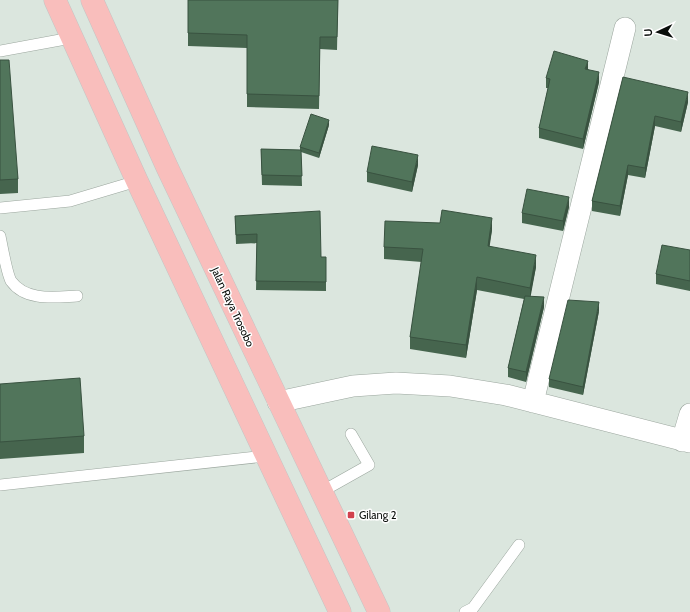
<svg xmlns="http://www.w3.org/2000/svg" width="690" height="612" font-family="Cabin,sans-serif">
	<rect width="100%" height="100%" fill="#dbe6de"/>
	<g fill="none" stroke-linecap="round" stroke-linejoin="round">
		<g stroke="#9ba69e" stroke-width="12">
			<path id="lane" d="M0,51l71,-13
				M0,208l70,-7 67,-20
				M0,236c2,10 7,38 11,45 15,21 45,16 66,15
				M0,485l266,-29
				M321,492l48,-27 -18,-31
				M465,612l8,-4 46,-63"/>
		</g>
		<g stroke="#9ba69e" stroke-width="22">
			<path id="street" d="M278,402l75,-16 43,-3 54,3 56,9 184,47
				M533,402l92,-374
				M682,441l8,-27"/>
		</g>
		<g stroke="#c4c5c4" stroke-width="23">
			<path id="highway" d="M55,0l82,181 203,431
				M92,0l75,167 212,445"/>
		</g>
		<use href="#lane" stroke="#fff" stroke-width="11"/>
		<use href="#street" stroke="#fff" stroke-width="21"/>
		<use href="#highway" stroke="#f9bebc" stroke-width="22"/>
	</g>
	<path fill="#46654e" d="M188,0h150l-1,50 -17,-1 -1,60 -72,-2v-59l-59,-2z
		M0,60l18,119v14l-18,1z
		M588,69l11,13 -16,67 -44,-11v-10l9,-40h-2v-10z
		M623,77l65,25 -7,30 -26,-6 -10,52 -17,-3 -8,41 -28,-5v-10z
		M329,125l-10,33 -18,-6 1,34 -40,-1 -1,-36 39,1v-3z
		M418,165l-6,27 -45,-10v-10z
		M569,207l-6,24 -41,-8v-10z
		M235,216l86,41h5v34l-70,-1 1,-47 -21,1z
		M492,230l-3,16 47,21 -6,29 14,11 -18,75 -18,-5v-9l16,-69 -47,-9 -11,68 -56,-9v-12l12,-75 -38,-3v-12z
		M690,250v41l-34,-7v-10z
		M599,311l-16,84 -34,-8v-8z
		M0,384l84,52v17l-84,6z"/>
	<path fill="#395240" d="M588,61v10l-3,-2z
		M599,72v10l-16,67v-10z
		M688,92v10l-7,30v-10z
		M655,116v10l-10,52v-10z
		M329,120v5l-10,33v-5z
		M418,155v10l-6,27v-10z
		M628,165v10l-8,41v-10z
		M569,197v10l-6,24v-10z
		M492,218v12l-4,28v-12z
		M536,255v12l-6,33v-12z
		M477,277v13l-11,68v-13z
		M544,297v10l-18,75v-10z
		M599,302v9l-16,84v-8z"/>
	<path fill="#51755b" stroke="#395240" d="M188,0h150l-1,37h-17l-1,59 -72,-2v-59l-59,-2z
		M554,51l34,10 -3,8 14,3 -16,67 -44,-11 11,-49 -4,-1z
		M0,60h9l9,119 -18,1z
		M623,77l65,15 -7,30 -26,-6 -10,52 -17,-3 -8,41 -28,-5z
		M311,114l18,6 -10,33 -19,-6z
		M372,146l46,9 -6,27 -45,-10z
		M261,149l40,1 1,26 -40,-1z
		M527,189l42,8 -6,24 -41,-8z
		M442,210l50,8 -4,28 48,9 -6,33 -53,-11 -11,68 -56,-8 13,-88 -39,-2 1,-26 55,2z
		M320,211l1,46h5v25l-70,-1 1,-47 -21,1 -1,-19z
		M662,245l28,5v31l-34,-7z
		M525,296l19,1 -18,75 -18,-4z
		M568,300l31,2 -16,85 -34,-8z
		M80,378l4,58 -84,6v-58z"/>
	<rect fill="#d1414e" stroke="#fff" stroke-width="1.5" x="347" y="511" width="8" height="8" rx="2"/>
	<g text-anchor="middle" stroke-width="3" stroke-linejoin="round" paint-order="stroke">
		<g font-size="11" fill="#090d0a" stroke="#fff">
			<text transform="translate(233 307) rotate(65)" y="4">Jalan Raya Trosobo</text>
		</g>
		<g font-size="11" fill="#090d0a" stroke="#fff" text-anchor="start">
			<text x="359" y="519">Gilang 2</text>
		</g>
	</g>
	<g transform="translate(658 32) rotate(266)" stroke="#ffffff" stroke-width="3" paint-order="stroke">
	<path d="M0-3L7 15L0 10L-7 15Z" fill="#090d0a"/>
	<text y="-6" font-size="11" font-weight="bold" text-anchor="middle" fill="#090d0a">U</text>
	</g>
</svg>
